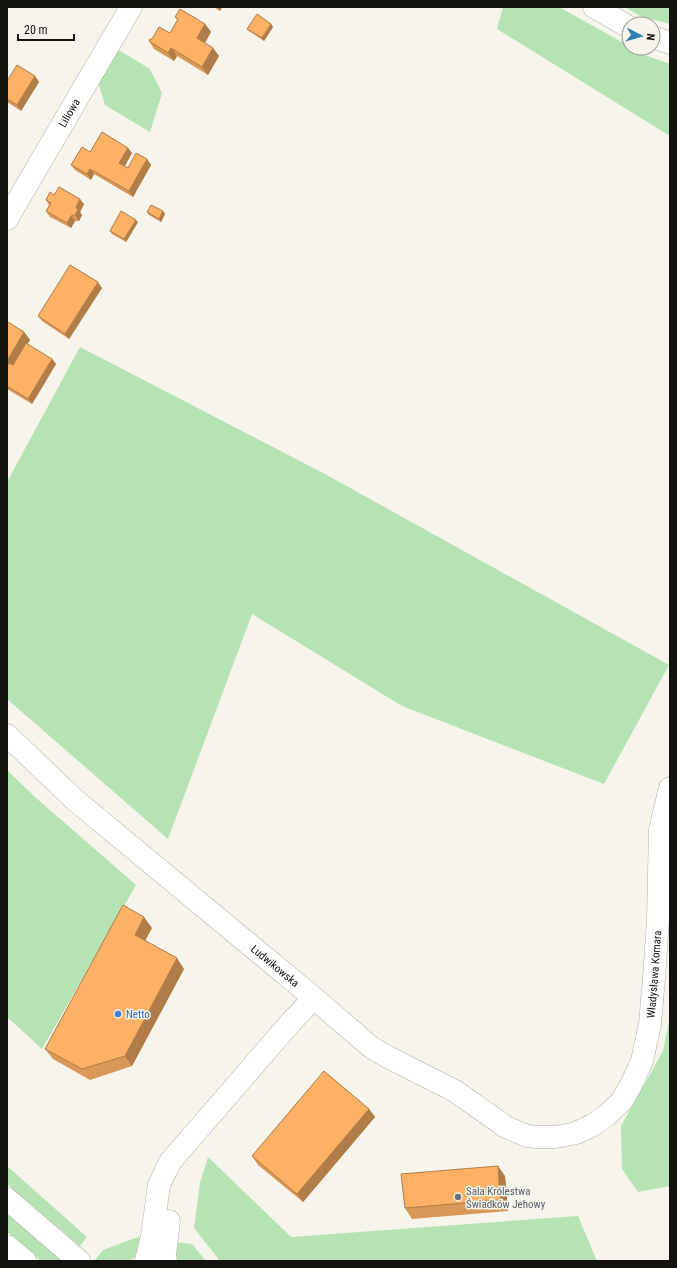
<svg xmlns="http://www.w3.org/2000/svg" width="677" height="1268" font-family="'Roboto Condensed',sans-serif">
	<rect width="100%" height="100%" fill="#f6f4eb"/>
	<path fill="#b5e3b3" d="M503,7h56l70,39v2h3l13,7 25,9v72l-173,-107z
		M625,7h45v17l-30,-8z
		M117,49l33,20 12,24 -12,39 -45,-27 -7,-23z
		M80,347l245,127 344,191 -65,119 -202,-78 -150,-92 -84,225 -161,-140v-217z
		M7,770l28,27 101,88 -94,164 -35,-32z
		M670,1016v170l-32,6 -16,-23 -1,-43 42,-75z
		M208,1157l83,80 287,-21 19,45h-377l-26,-33 6,-45z
		M7,1166l80,71 -7,9 -73,-62z
		M7,1212l57,49h-23l-34,-29z
		M138,1237l6,1 -1,9 -8,10 -6,4 -34,-1 8,-10z
		M173,1242l19,2 14,17h-31z"/>
	<g fill="none" stroke-linecap="round" stroke-linejoin="round">
		<g stroke="#b1afa7" stroke-width="23">
			<g id="minor">
				<path d="M594,7l35,20"/>
				<path d="M653,37l17,6"/>
				<path id="s1" d="M7,219l124,-212"/>
				<path id="s2" d="M7,735l68,65 239,198 57,49 13,8 71,36 51,36 21,9 11,1h17l21,-4 17,-8 14,-10 14,-13 9,-15 12,-26 8,-37 4,-46 4,-58 2,-90 10,-42"/>
				<path d="M7,1199l72,62"/>
				<path d="M7,1246l18,15"/>
				<path d="M146,1261l6,-25 7,-51 11,-23 121,-140 23,-24"/>
				<path d="M166,1261l-1,-6 4,-34"/>
			</g>
		</g>
		<use href="#minor" stroke="#fff" stroke-width="22"/>
	</g>
	<path fill="#d99857" d="M214,7h8l-2,4z
		M175,17l30,7 6,8 -6,11 14,13 -11,19 -31,-19 -3,5 -20,-12 -5,-8 21,-8 8,-13z
		M271,24l2,3 -9,14 -15,-10 -2,-2z
		M35,76l4,6 -18,29 -14,-9v-21z
		M128,148l4,5 -7,13 3,2 19,-9 4,6 -18,32 -39,-23 -3,6 -16,-10 -4,-5 19,-13z
		M54,195l30,9 -4,8 2,3 -3,6h-4l-4,7 -21,-11 -4,-6 3,-6 -3,-5z
		M147,212l18,2 -4,8 -12,-7z
		M138,222l-12,20 -14,-8 -2,-3z
		M102,288l-33,51 -27,-18 -4,-5z
		M7,323l17,9 6,8 -3,4 25,15 4,5 -24,40 -25,-15z
		M152,928l-7,13 39,28 -52,97 -42,14 -37,-21 -8,-10z
		M369,1109l6,8 -72,85 -45,-37 -6,-9z
		M505,1176l3,35 -96,8 -7,-11z"/>
	<path fill="#b07c47" d="M217,7h5l-2,4z
		M205,24l6,8 -8,14 -6,-8z
		M271,24l2,3 -9,14 -2,-3z
		M171,48l6,8 -3,5 -6,-8z
		M213,48l6,8 -11,19 -6,-8z
		M35,76l4,6 -18,29 -4,-6z
		M128,148l4,5 -9,16 -4,-6z
		M147,159l4,6 -18,32 -4,-6z
		M90,169l4,5 -3,6 -4,-6z
		M80,199l4,5 -4,8 2,3 -3,6 -4,-6 1,-8z
		M163,211l2,3 -4,8 -2,-3z
		M71,216l4,5 -4,7 -4,-5z
		M136,220l2,2 -12,20 -2,-3z
		M98,282l4,6 -33,51 -4,-5z
		M24,332l6,8 -22,36 -1,-2v-13z
		M52,359l4,5 -24,40 -4,-5z
		M144,917l8,11 -10,18 -7,-11z
		M177,958l7,11 -52,97 -7,-10z
		M369,1109l6,8 -72,85 -6,-8z
		M498,1166l7,10 3,35 -8,-11z"/>
	<path fill="#fcb165" stroke="#b07c47" d="M180,9l25,15 -8,14 16,10 -11,19 -31,-19 -3,5 -19,-12 1,-2h2l7,-12 11,6 8,-14 -3,-2z
		M257,14l14,10 -9,14 -15,-9z
		M17,65l18,11 -18,29 -10,-6v-18z
		M102,132l26,16 -9,15 9,5 8,-15 11,6 -18,32 -39,-22 -3,5 -16,-9 11,-18 8,5z
		M59,187l21,12 -4,8 2,3 -3,5 -4,1 -4,7 -21,-12 5,-8 -5,-3 4,-8 4,3z
		M151,205l12,6 -4,8 -12,-7z
		M121,211l15,9 -12,19 -14,-8z
		M70,265l28,17 -33,52 -27,-18z
		M8,322l16,10 -17,29v-38z
		M26,343l26,16 -24,40 -21,-13v-11l1,-1h-1v-8l2,-3 4,2z
		M123,905l21,12 -9,18 42,23 -52,98 -43,13 -37,-20z
		M324,1071l45,38 -72,85 -45,-38z
		M498,1166l2,34 -95,8 -4,-34z"/>
	<circle fill="#3f7fe0" stroke="#f6f4eb" stroke-width="1.5" cx="118" cy="1014" r="4"/>
	<circle fill="#6b7280" stroke="#f6f4eb" stroke-width="1.5" cx="458" cy="1197" r="4"/>
	<g text-anchor="middle" stroke-width="3" stroke-linejoin="round" paint-order="stroke">
		<g font-size="11" fill="#13120f" stroke="#f6f4eb">
			<text dy="4" stroke="none"><textPath href="#s1" startOffset="123">Liliowa</textPath></text>
			<text dy="4" stroke="none"><textPath href="#s2" startOffset="354">Ludwikowska</textPath></text>
			<text dy="4" stroke="none"><textPath href="#s2" startOffset="898">Władysława Komara</textPath></text>
		</g>
		<g font-size="11" fill="#366cbe" stroke="#f6f4eb" text-anchor="start">
			<text x="126" y="1018">Netto</text>
		</g>
		<g font-size="11" fill="#5b616d" stroke="#f6f4eb" text-anchor="start">
			<text x="466" y="1195">Sala Królestwa<tspan x="466" dy="13">Świadków Jehowy</tspan></text>
		</g>
	</g>
	<rect width="677" height="1268" fill="none" stroke="#13120f" stroke-width="16"/>
	<g transform="translate(641 36) rotate(96)"><circle r="19" fill="#f6f4eb" stroke="#9b9a93"/>
	<path d="M0-3L7 15L0 10L-7 15Z" fill="#2c80b0"/>
	<text y="-6" font-size="11" font-weight="bold" text-anchor="middle" fill="#13120f">N</text>
	</g>
	<path d="M18 34v6h56v-6" fill="none" stroke="#13120f" stroke-width="2"/>
	<text x="24" y="34" font-size="12" fill="#13120f" stroke="#f6f4eb" stroke-width="3" paint-order="stroke">20 m</text>
</svg>
